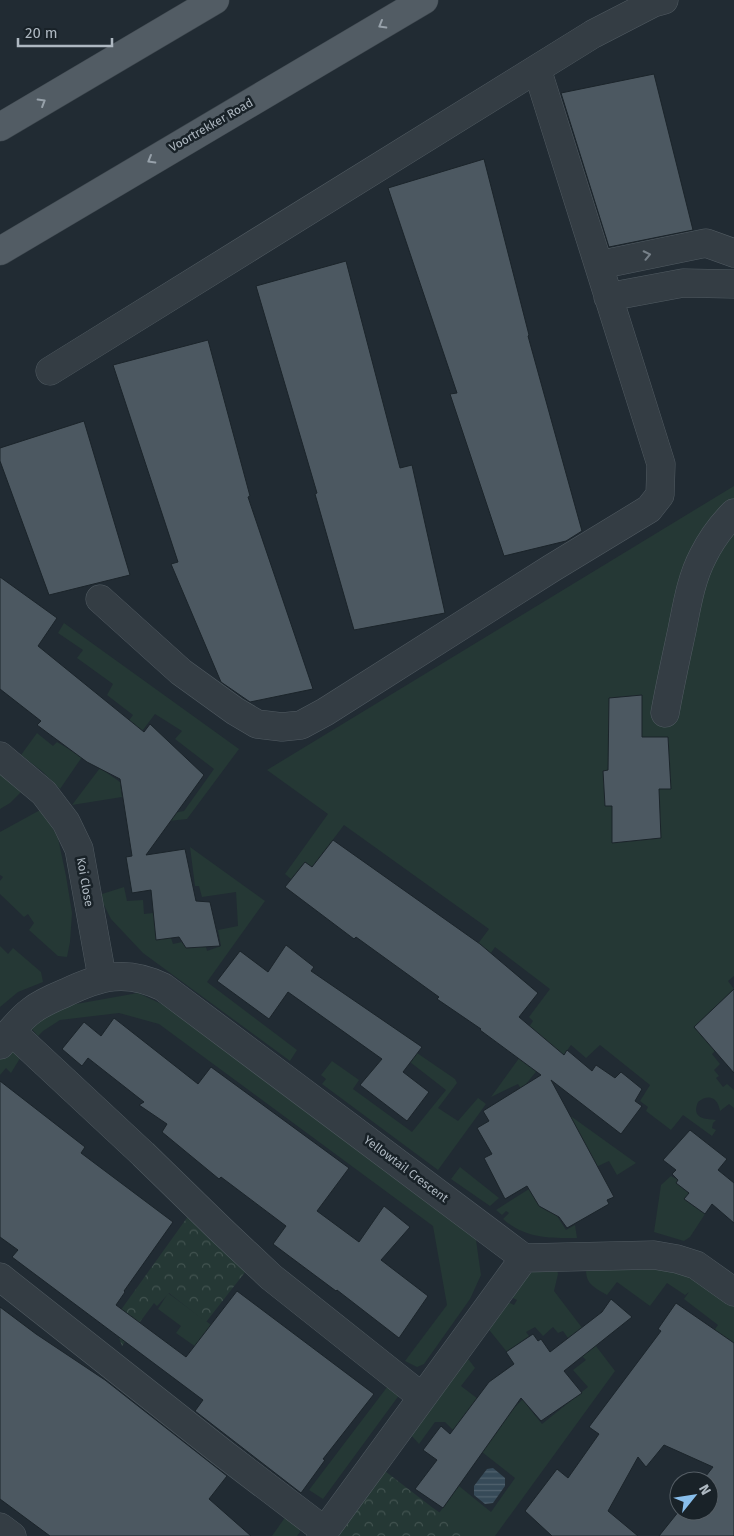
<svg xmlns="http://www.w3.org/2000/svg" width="734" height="1536" font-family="'Fira Sans',sans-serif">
	<defs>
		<pattern id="park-crowns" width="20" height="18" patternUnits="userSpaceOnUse" patternTransform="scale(1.25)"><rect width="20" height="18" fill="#253835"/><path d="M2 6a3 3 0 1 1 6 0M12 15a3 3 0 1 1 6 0" fill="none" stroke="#425350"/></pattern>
		<pattern id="water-rules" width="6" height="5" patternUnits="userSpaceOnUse" patternTransform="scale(1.25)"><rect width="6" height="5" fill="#364a58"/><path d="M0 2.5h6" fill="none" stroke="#51626e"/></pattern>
	</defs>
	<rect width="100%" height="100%" fill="#212b33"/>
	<path fill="#253835" d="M734,486v490l-6,5 6,8 -40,38 21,24 -3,3 8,10 -6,6 5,6 -3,2 7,9 4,-3 7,6v18l-5,-4 -9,7c-2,-13 -11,-18 -22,-9 -7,17 7,17 18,18l-3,3 -1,5 4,2 -4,6 -29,-21 -12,15 -25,-19 2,-4 -8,-6 10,-16 -50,-40 -14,13 -15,-13 -13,18 -10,-6 -22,27 110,79 -19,12 -8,-14 -13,6 -60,-52 -18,-31 -27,13 34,-47 -7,-6 15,-23 -4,-4 21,-28 -55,-42 -20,29 -15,-8 29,-39 -145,-104 -32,42 -7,-5 -14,17 -6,-5 43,-60 -61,-44z
		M64,623l175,126 -52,70 -18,2 -2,-7 17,-3 30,-42 -39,-30 7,-8 -27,-17 -25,33 -13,-10 16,-22 -26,-20 6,-11 -36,-26 6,-8 -25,-17z
		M37,733l16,13 4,-4 25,15 -22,32 -17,-17 -22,-17z
		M100,768l20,14 2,15 -50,8z
		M0,774l23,16 -13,13 -10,6z
		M42,809l16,29 8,38 6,37 -2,29 -3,15 -9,-1 -29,-26 5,-7 -6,-9 -4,3 -24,-23v-13l3,-4 -3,-2v-43z
		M190,847l75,54 -58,81 90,68 -7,11 -147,-108 -32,-34 -10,-20 1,-5 22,-7 3,14 16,-1 1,14 9,-1 18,25 2,6 9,-2 3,4 21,1 1,4 14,-5 -3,-16 20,-4 -2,-34 -34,5 -3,-11h-4z
		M0,946l8,8 5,-6 28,24 2,10 -25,10 -18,15z
		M138,993l30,14 297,218 11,15 5,35 -11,24 -46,65 -7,3 -12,-6 42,-56 -14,-79 -274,-202 -40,-11 -59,7 -17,11 -5,5 -8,-9 18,-18z
		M6,1044l16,11 -11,18 -5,-5 -6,7v-22z
		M417,1053l38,26 2,4 -19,25 20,13 20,-23 8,6 -48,66 -116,-86 4,-5 -5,-4 11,-14 27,19 -6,9 59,43 34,-42 -36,-28z
		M460,1167l39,31 -9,8 -39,-27z
		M671,1176l7,4 -2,3 13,10 -5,6 21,15 -15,23 -6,4 -30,-9 7,-47z
		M529,1189l10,17 10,6 5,-1 12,19 9,-5 2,13c-28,0 -51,1 -74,-19l6,-6 -3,-2 -4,4 -6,-5z
		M647,1263l42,10 45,30v40l-31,3 15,-21 -34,-26 5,-7 -4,3 -18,-12 -17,23 -33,-24 -10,13c-14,-8 -24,-13 -20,-30z
		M556,1265l2,9 -4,17 61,80 -120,165h-25l-31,-23 20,-27 32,26 24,-34 -33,-26 29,-41 19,-19 7,10 -8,6 13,16 46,-37 -15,-17 13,-10 -4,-4 -5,-24 -9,6 -5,-7 -5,2 -5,-6 -10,9 -8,-9 -9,5 3,4 -22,16 -21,-26 22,-24 6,3 3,-5 -8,-4c19,-24 18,-24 47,-31z
		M168,1293l88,65 -60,-11 -20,-14 5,-7 -23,-17z
		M464,1357l5,3 6,8 -14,18 17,13 -25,31 -8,-8h-10l-16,22 -8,-9z
		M391,1382l9,12 -77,105 -14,-9z
		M286,1516l13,8 1,8 -3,4h-25z"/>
	<path fill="url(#park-crowns)" d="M189,1215l57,56 -40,51 -37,-29 -12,13 -3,-3 -32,43 -9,-25z
		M381,1468l52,40 41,28h-145z"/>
	<path fill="url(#water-rules)" d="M493,1468l12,10v8l-12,17 -8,1 -11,-9v-9l13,-17z"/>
	<path fill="#4c5861" stroke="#1b242a" d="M654,74l39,156 -84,17 -48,-154z
		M484,159l45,176 -1,1 54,195 -16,10 -62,15 -54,-162 7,-1 -69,-205z
		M346,261l54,207 12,-3 33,148 -91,17 -39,-136 2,-1 -61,-207z
		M208,340l42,156 -2,1 65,192 -63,13 -29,-20 -50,-118 7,-2 -65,-197z
		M84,421l46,154 -81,20 -49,-134v-13z
		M0,577l57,41 -19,28 106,86 6,-8 54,51 -58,80 39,-6 11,52 14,1 10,44 -34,2 -7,-11 -23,3 -5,-50 -19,3 -6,-36 6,-1 -12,-77 -33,-17 -50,-37 4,-4 -41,-32z
		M642,695v42h26l3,52h-12l2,49 -49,5v-37h-7l-2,-35 5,-1 1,-72z
		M333,840l147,104 58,49 -19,24 45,38 3,-5 25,21 4,-6 19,13 6,-6 21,17 -7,12 7,5 -21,28 -70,-54 63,117 -7,3 2,4 -42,24 -8,-11 -20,-11 -12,-20 -22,13 -21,-41 8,-4 -15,-26 12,-7 -6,-10 58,-36 -61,-45 1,-1 -44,-30 2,-2 -83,-60 -2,2 -69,-52 20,-25 7,5z
		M286,945l28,22 -3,4 111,76 -19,25 26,20 -22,29 -47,-36 22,-26 -94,-67 -19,27 -52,-38 23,-30 28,21z
		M734,989v84l-40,-46z
		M114,1018l84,66 13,-17 138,101 -32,43 42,31 25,-36 26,21 -29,33 47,36 -29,42 -62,-48 -1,1 -63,-47 13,-18 -65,-49 -2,2 -57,-47 5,-8 -28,-19 5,-3 -56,-44 -6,8 -20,-17 22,-27 17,14z
		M0,1081l85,66 -4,6 92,69 -49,69 1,1 -9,13 70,52 51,-66 137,103 -51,65 2,1 -24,33 -106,-82 8,-11 -191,-143 6,-7 -18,-13z
		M690,1130l37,29 -9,11 16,13v40l-22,-19 -7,10 -21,-15 5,-6 -13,-10 2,-3 -6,-6 4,-4 -13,-10z
		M611,1299l21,18 -68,54 18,22 -41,28 -20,-23 -78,110 -28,-19 22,-29 -14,-10 18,-24 9,8 39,-52 25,-18 -8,-12 27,-18 5,7 3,-2 9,13 52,-40z
		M676,1303l58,40v193h-75l20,-25h30v-30h-7l11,-14 -49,-22 -18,22 -8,-10 -30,54 30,25h-86l-27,-25 32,-42 11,9 31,-44 -10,-7 72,-96 -3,-2z
		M0,1307l36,27 69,46 122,96 -18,23 42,37h-201l-50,-37z"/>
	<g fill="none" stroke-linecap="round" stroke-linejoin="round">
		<g stroke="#515b62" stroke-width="29">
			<path id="minor" d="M599,265l107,-22 28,10
				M608,297l75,-14 51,1
				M50,371l543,-337 60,-31 11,-3
				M100,599l81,73 54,39 22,13 25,3 19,-2 24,-13 227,-144 97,-59 11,-14 1,-31 -124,-395
				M665,713c5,-28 11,-55 17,-83 5,-25 9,-51 21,-74 8,-16 19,-31 31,-43
				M0,756l44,37 22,29 13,27 23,128
				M11,1031l132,123 77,75 51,48 151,120
				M0,1045c9,-12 19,-25 31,-34 10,-8 22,-13 34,-18 35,-17 61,-24 98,-6l361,271
				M524,1258l130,-3 23,4 19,6 38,27
				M0,1277l224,177 101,77
				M0,1527l12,9
				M321,1536l203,-278"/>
		</g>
		<g stroke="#3d464d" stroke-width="29">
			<path id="major" d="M0,127l215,-127
				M0,251l424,-251"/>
		</g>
		<use href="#minor" stroke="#343d44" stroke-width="28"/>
		<use href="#major" stroke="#525c64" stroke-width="28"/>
	</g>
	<defs><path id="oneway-chevron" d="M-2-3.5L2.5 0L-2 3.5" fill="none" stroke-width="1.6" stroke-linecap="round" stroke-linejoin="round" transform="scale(1.25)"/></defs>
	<g stroke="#97a1aa">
		<use href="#oneway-chevron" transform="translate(382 25) rotate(150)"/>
		<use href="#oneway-chevron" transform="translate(42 102) rotate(-31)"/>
		<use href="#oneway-chevron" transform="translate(151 160) rotate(150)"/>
	</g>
	<use stroke="#778189" href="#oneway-chevron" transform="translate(647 255) rotate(-12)"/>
	<g text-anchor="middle" stroke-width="5" stroke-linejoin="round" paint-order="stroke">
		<g font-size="12" fill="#aeb8c1" stroke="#192228">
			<text transform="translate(211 125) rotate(-30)" y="4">Voortrekker Road</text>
			<text transform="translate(85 882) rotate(80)" y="4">Koi Close</text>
			<text transform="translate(406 1169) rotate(37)" y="4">Yellowtail Crescent</text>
		</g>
	</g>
	<g transform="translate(694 1496) rotate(60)"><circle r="24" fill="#192228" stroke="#555e65"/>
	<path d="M0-4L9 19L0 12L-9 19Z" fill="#88beeb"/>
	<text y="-8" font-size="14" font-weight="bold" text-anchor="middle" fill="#aeb8c1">N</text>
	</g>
	<path d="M18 38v8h94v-8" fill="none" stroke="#aeb8c1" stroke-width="2.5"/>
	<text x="25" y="38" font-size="15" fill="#aeb8c1" stroke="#192228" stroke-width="4" paint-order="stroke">20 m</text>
</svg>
